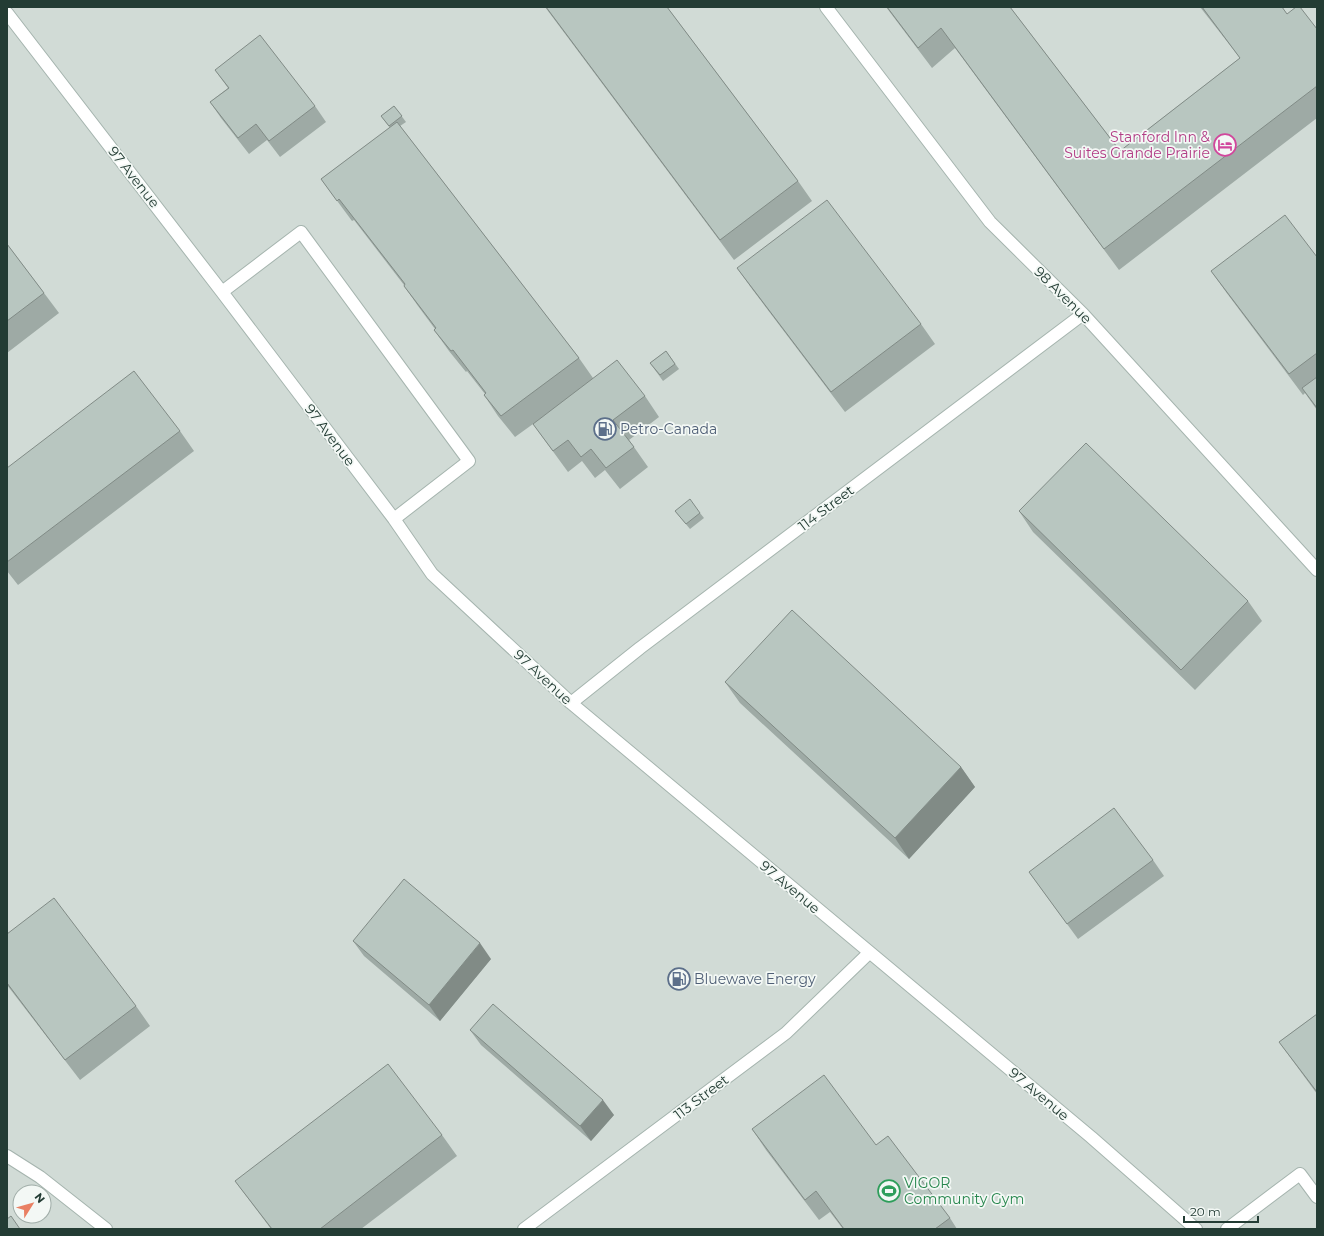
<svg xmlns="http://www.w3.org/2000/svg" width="1324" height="1236" font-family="Montserrat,sans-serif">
	<rect width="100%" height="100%" fill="#e2ece7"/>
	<path fill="#d1dbd6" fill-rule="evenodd" d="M7,7h1310v1222h-1310zM20,1192h24v24h-24z"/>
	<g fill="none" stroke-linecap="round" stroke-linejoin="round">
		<g stroke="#a5b4ae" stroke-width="14">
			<path id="minor" d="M826,7l164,215 93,92 234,256
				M7,13l215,279 172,227 38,55 139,129 520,434 105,92
				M222,292l79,-60 168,229 -75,58
				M571,703l69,-55 443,-334
				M7,1156l33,21 66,52
				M524,1229l262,-196 83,-80
				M1227,1229l73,-55 17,23"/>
		</g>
		<use href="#minor" stroke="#fff" stroke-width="12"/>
	</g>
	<path fill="#9eaaa5" d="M545,7h122l131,174 14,20 -78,59z
		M886,7h124l110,144 120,-93 -40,-51h82l5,7 30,15v89l-198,152 -164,-222 -23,20z
		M215,70l100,36 11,16 -46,35 -13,-17 -18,14 -28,-36 -11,-16 18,-14z
		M394,106l12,16 -6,4 179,232 14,20 52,18 14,21 -30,23 19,27 -28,22 -15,-19 -10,8 -13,-17 -14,11 -35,-48 -18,13 -17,-21 -14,-21 1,-1 -18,-23 -1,1 -17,-21 -15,-21 1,-1 -17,-23 -14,-20v-1l-50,-65 -2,1 -31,-42 69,-51 -9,-12z
		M7,244l37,49 15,20 -52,40z
		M1317,257v153l-12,-17 -2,2 -77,-103 -15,-21z
		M737,268l184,56 14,20 -90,68 -93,-123z
		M666,351l13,18 -16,12 -13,-18z
		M180,431l14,20 -176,134 -11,-14v-103z
		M675,511l25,2 4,5 -14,11z
		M1019,511l229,90 14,20 -67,69 -162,-158z
		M725,682l236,85 14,20 -66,72 -169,-156z
		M1153,860l11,16 -86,63 -49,-67z
		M7,934l129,72 14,20 -70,54 -73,-95z
		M353,941l138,18 -51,62 -76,-65z
		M1317,1014v80l-38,-52z
		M470,1030l144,85 -23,26 -110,-96z
		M752,1129l198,89 7,11h-114l-13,-17 -11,8 -53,-70z
		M442,1135l15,21 -96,73h-90l-36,-48z"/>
	<path fill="#818b86" d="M961,767l14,20 -66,72 -14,-21z
		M480,943l11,16 -51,62 -11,-16z
		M603,1100l11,15 -23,26 -11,-15z"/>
	<path fill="#b8c6c0" stroke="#818b86" d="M546,7h121l131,174 -78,59z
		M887,7h123l110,144 120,-93 -38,-51h80l5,7 9,-7h4l17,22v57l-213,163 -163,-221 -23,20z
		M260,35l55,71 -46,35 -13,-17 -18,14 -28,-36 19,-14 -14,-18z
		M394,106l8,10 -13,10 -8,-10z
		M397,122l182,236 -78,58 -17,-21 2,-2 -33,-43 -2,1 -17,-21 2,-2 -32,-42 1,-2 -66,-85 -2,2 -16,-22z
		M827,200l94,124 -90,68 -94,-124z
		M1285,215l32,42v96l-28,21 -78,-103z
		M7,244l37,49 -37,28z
		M666,351l9,13 -15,11 -10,-12z
		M617,360l28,36 -32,24 21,27 -28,21 -15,-19 -10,8 -13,-17 -15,11 -20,-27z
		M134,371l46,60 -173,131v-94z
		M1317,377v31l-15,-20z
		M1086,443l162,158 -67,69 -162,-159z
		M690,499l10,14 -14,11 -11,-13z
		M792,610l169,157 -66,71 -170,-156z
		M1114,808l39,52 -86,64 -38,-52z
		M404,879l76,64 -51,62 -76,-64z
		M54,898l82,108 -71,54 -58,-77v-49z
		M493,1004l110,96 -23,26 -110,-96z
		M1317,1014v78l-38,-50z
		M388,1064l54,71 -122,94h-48l-37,-48z
		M824,1075l52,70 12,-9 62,82 -15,11h-91l-28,-38 -11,9 -53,-71z
		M11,1216l9,13h-13v-10z"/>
	<defs>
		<g id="hotel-ring" transform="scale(1.15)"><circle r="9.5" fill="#f3f8f5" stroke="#d1479c" stroke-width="1.5"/><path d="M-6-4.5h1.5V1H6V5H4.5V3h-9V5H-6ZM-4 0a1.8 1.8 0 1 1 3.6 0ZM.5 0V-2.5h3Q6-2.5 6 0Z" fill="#d1479c"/></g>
		<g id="fuel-ring" transform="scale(1.15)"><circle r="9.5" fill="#f3f8f5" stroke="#5c6f8a" stroke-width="1.5"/><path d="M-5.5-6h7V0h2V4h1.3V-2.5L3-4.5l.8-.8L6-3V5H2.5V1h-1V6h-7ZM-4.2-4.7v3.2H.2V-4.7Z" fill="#5c6f8a"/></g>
		<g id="stadium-ring" transform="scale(1.15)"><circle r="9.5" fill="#f3f8f5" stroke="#2e9e5b" stroke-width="1.5"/><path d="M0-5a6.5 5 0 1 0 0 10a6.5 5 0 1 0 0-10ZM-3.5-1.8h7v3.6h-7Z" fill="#2e9e5b"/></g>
	</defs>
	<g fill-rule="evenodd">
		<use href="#hotel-ring" x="1225" y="145"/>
		<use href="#fuel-ring" x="605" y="429"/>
		<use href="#fuel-ring" x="679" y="979"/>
		<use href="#stadium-ring" x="889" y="1191"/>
	</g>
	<g text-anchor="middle" stroke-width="3.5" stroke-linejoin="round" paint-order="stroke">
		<g font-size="14" fill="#b23c85" stroke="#f3f8f5" text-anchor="end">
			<text x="1210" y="142">Stanford Inn &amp;<tspan x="1210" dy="16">Suites Grande Prairie</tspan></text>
		</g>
		<g font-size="14" fill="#233c34" stroke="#f3f8f5">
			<text transform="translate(134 177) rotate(52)" y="5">97 Avenue</text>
			<text transform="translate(1063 295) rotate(45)" y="5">98 Avenue</text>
			<text transform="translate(330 435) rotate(53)" y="5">97 Avenue</text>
			<text transform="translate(826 508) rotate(-37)" y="5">114 Street</text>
			<text transform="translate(543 677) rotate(43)" y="5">97 Avenue</text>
			<text transform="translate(790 887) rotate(40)" y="5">97 Avenue</text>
			<text transform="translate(1039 1094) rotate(40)" y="5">97 Avenue</text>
			<text transform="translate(701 1097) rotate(-37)" y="5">113 Street</text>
		</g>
		<g font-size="14" fill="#4e5e75" stroke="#f3f8f5" text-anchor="start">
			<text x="620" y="434">Petro-Canada</text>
			<text x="694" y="984">Bluewave Energy</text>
		</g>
		<g font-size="14" fill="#27864d" stroke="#f3f8f5" text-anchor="start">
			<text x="904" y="1188">VIGOR<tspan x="904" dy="16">Community Gym</tspan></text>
		</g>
	</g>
	<rect width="1324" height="1236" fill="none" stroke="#233c34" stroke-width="16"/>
	<g transform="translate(32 1204) rotate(53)"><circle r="19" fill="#f3f8f5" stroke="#a0ada8"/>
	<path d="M0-3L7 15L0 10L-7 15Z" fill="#e98063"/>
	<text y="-6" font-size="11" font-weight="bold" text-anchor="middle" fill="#233c34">N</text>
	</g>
	<path d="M1184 1216v6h74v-6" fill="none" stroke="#233c34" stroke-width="2"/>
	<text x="1190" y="1216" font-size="12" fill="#233c34" stroke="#f3f8f5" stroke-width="3" paint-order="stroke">20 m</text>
</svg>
